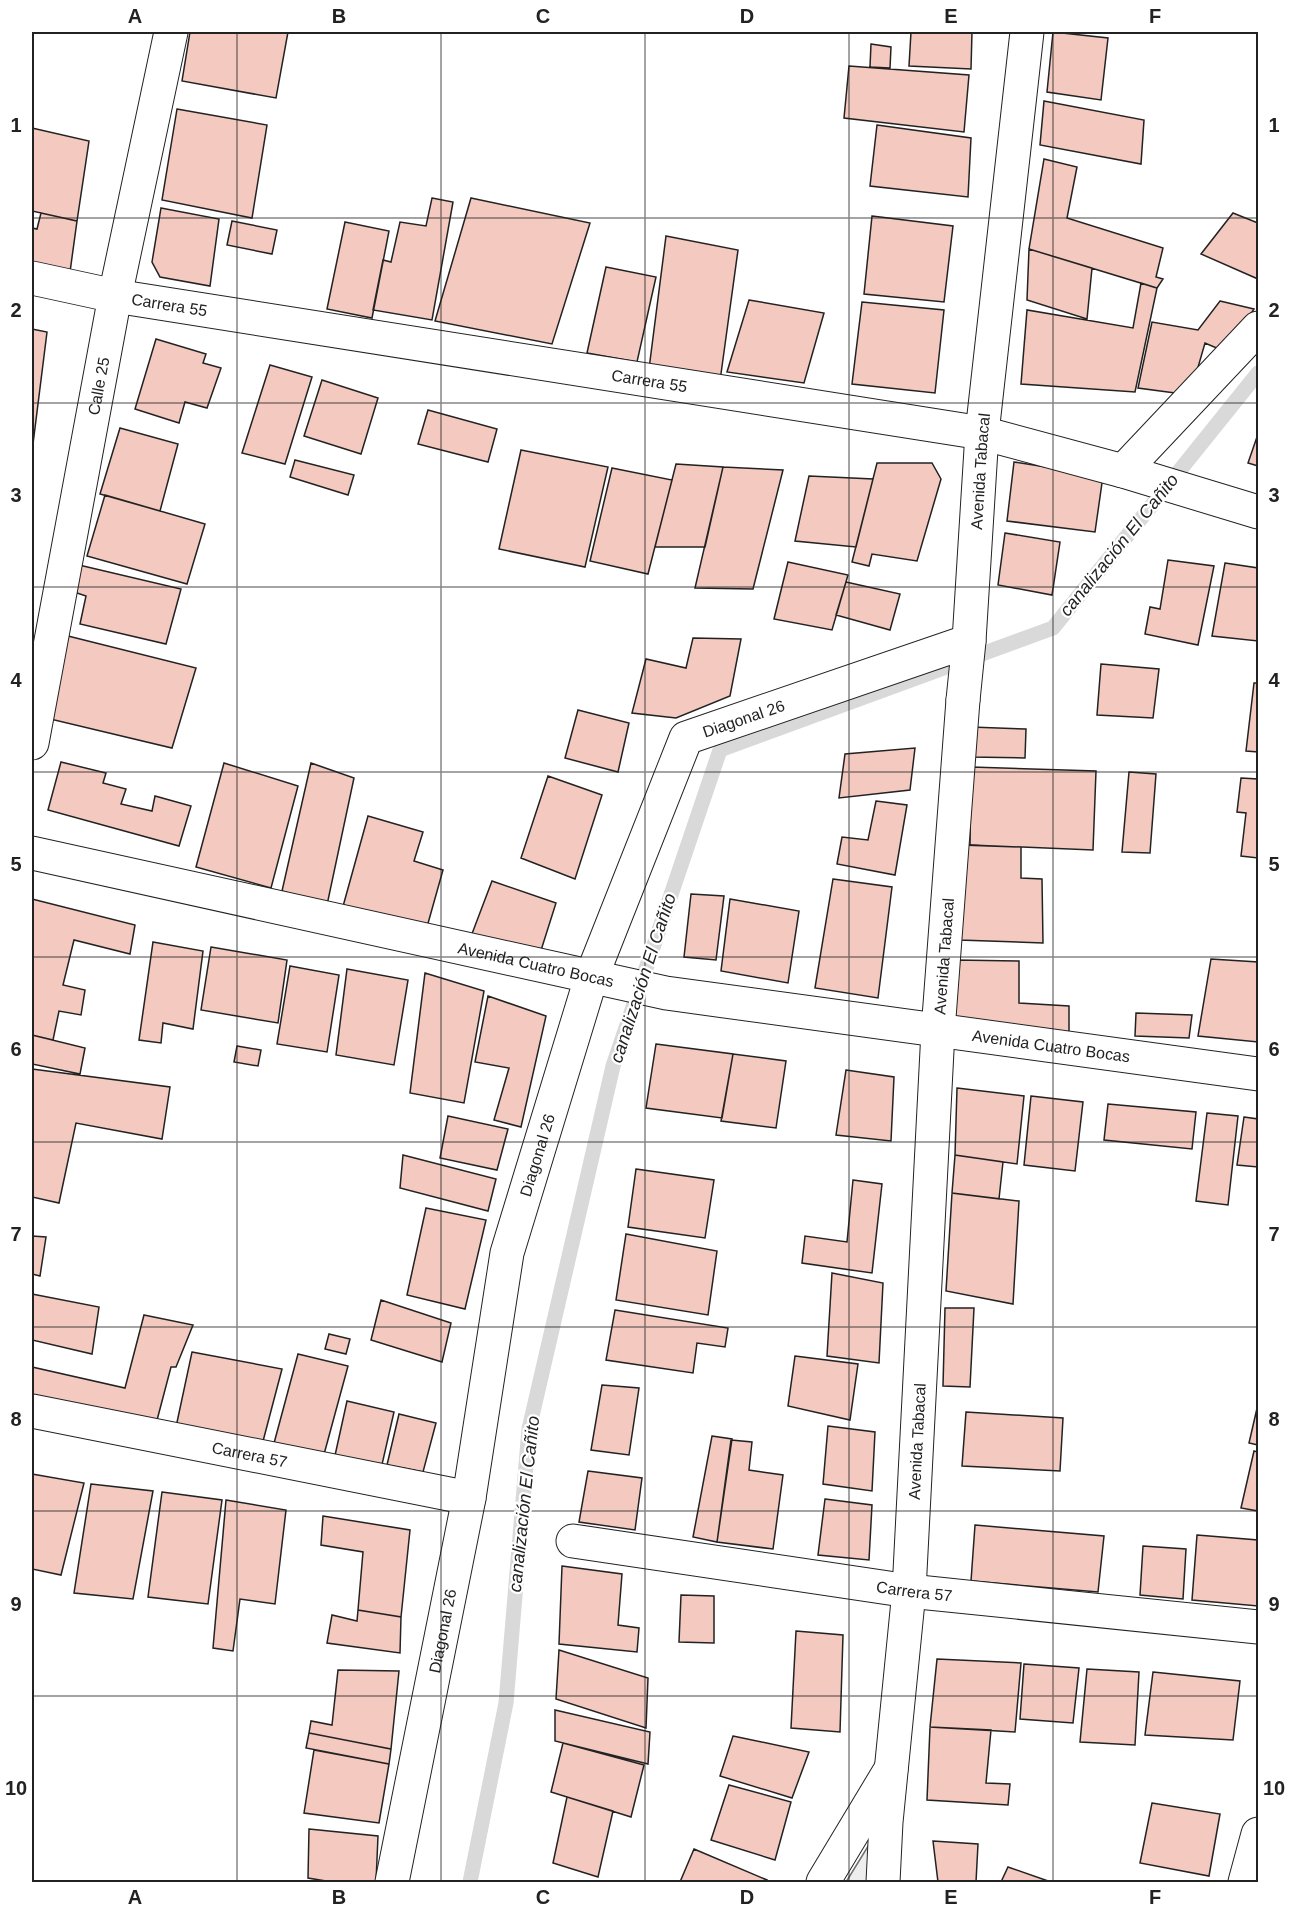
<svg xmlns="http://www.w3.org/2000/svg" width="1290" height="1914" font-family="Arial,sans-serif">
	<rect width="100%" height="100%" fill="#fff"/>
	<path fill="#eee" stroke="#6f6f6f" stroke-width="1.5" d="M883,1822l-10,60h-27z"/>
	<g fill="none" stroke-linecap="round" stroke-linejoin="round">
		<path stroke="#d9d9d9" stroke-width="15" d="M470,1882l36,-179 23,-274 84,-363 107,-316 333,-122 205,-255"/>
	</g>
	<path fill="#f3c9c0" stroke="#222" stroke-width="1.5" d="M190,32h98l-12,66 -94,-17z
		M911,32h61l-1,37 -62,-3z
		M1053,32l55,6 -7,62 -54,-8z
		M871,44l20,3 -1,21 -20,-1z
		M849,66l120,9 -5,57 -120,-14z
		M1044,101l100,19 -3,44 -101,-19z
		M177,109l90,16 -15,93 -90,-18z
		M877,125l94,13 -3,59 -98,-11z
		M32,128l57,13 -12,80 -45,-10z
		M1044,159l33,8 -10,51 96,30 -7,29 7,2 -6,9 -128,-39z
		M432,198l21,4 -21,118 -59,-10 10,-50 8,2 9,-40 26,4z
		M471,198l119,25 -38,121 -117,-23z
		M161,208l58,11 -9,67 -50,-9 -8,-15z
		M41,213l36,8 -7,51 -38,-8v-36l5,1z
		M1233,213l25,10v56l-57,-25z
		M872,216l81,10 -9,76 -80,-8z
		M232,221l45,9 -5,24 -45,-9z
		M345,222l44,9 -17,87 -45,-9z
		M666,236l72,14 -18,131 -71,-12z
		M1029,249l63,19 -5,51 -60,-19z
		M606,267l50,10 -19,85 -50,-9z
		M1141,283l16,5 -22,104 -114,-8 6,-74 106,18z
		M749,300l75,13 -20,70 -77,-11z
		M1220,301l34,8 -28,43 -21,-9 -15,52 -52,-7 14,-66 46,8z
		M862,302l82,8 -9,83 -83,-9z
		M32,329l15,3 -15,120z
		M156,339l50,15 -3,9 18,5 -14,40 -22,-6 -6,21 -44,-14z
		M270,365l42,12 -27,87 -43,-11z
		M322,380l56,18 -17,56 -57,-18z
		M428,410l69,19 -9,33 -70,-18z
		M120,428l58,16 -18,67 -60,-17z
		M1258,434v32l-10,-3z
		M521,450l87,17 -23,100 -86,-18z
		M295,460l59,15 -6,20 -58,-18z
		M1014,462l89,14 -8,56 -88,-11z
		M877,463h55l9,16 -24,82 -45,-7 -3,12 -17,-4z
		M676,464l47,3 -18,80h-50z
		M723,467l60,3 -30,119 -58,-1z
		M612,468l60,12 -24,94 -58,-13z
		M809,476l64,3 -17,68 -61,-6z
		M105,495l100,29 -18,60 -100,-28z
		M1005,533l55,9 -8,53 -54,-10z
		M1168,560l46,6 -16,79 -53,-11 5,-27 10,2z
		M788,562l60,13 -16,55 -58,-11z
		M1225,563l33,5v73l-46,-5z
		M79,565l102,24 -15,55 -86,-20 6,-28 -15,-5z
		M846,582l54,12 -10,36 -54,-15z
		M68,636l128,32 -24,80 -126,-30z
		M693,638l48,1 -11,57 -54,22 -44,-5 14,-54 40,9z
		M1101,664l58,5 -6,49 -56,-3z
		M1254,683h4v69l-12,-1z
		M578,710l51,13 -11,49 -53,-14z
		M971,727l55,2 -1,29 -55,-1z
		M915,748l-5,42 -71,8 6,-44z
		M61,762l45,11 -3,10 23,6 -5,15 31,7 3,-15 36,10 -12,40 -131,-36z
		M224,763l74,23 -27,102 -75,-21z
		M311,763l43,15 -27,127 -45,-14z
		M971,767l125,4 -3,79 -123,-5z
		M1129,772l27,2 -6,79 -28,-1z
		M548,776l54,19 -27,84 -54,-21z
		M1241,778l17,1v79l-17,-2 5,-43 -9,-1z
		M876,801l31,4 -12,70 -58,-11 5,-27 26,3z
		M368,816l55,16 -9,29 29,9 -18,64 -83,-24z
		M960,845l61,2v31l21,1 1,64 -84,-3z
		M833,879l59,8 -14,111 -63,-10z
		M492,881l64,22 -19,60 -67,-24z
		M691,894l33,2 -8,64 -32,-3z
		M32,899l103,26 -5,29 -56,-14 -11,45 22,5 -4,25 -22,-4 -6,29 -21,-5z
		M730,899l69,12 -11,72 -67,-12z
		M153,942l50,9 -10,78 -30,-6 -2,20 -22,-3z
		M211,947l76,13 -9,63 -77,-13z
		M1211,959l47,3v80l-60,-6z
		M955,960l64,1v42l50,3v28l-114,-3z
		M290,966l49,9 -12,77 -50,-8z
		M347,969l61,11 -14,85 -58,-10z
		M425,973l59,18 -20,112 -54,-10z
		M488,996l58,20 -25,111 -27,-7 15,-52 -34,-6z
		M1136,1013l56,2 -3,23 -54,-2z
		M32,1035l53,13 -5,26 -48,-10z
		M656,1044l77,10 -11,64 -76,-10z
		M237,1046l24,4 -3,16 -24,-4z
		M733,1054l53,7 -10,67 -55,-7z
		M32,1069l138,18 -8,52 -86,-16 -17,80 -27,-6z
		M846,1070l48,7 -3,64 -55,-6z
		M957,1088l67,8 -7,68 -62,-9z
		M1031,1096l52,6 -8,69 -51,-6z
		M1108,1104l88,8 -4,37 -88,-9z
		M1207,1113l31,3 -10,89 -32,-4z
		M448,1116l60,13 -11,41 -57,-12z
		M1244,1117l14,2v48l-21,-2z
		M403,1155l93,24 -8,32 -88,-23z
		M955,1155l48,7 -4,37 -47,-6z
		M636,1169l78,11 -9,58 -77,-11z
		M853,1180l29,4 -10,89 -70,-10 3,-27 42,6z
		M952,1193l67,8 -6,103 -67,-13z
		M426,1208l60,12 -21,89 -58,-14z
		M626,1234l91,17 -9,64 -92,-15z
		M32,1236l14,1 -6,39 -8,-2z
		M832,1273l51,10 -4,80 -52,-7z
		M32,1294l67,13 -7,47 -60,-14z
		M381,1300l70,23 -9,39 -71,-22z
		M945,1308h29l-4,79 -27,-1z
		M615,1310l113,18 -3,19 -28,-4 -4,30 -87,-13z
		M144,1315l49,10 -17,42h-5l-15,57 -124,-27v-30l93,21z
		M329,1334l21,5 -4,15 -21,-5z
		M192,1352l90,17 -20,76 -86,-18z
		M298,1354l50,12 -25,92 -50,-11z
		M795,1356l63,8 -8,56 -62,-14z
		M602,1385l37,3 -10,67 -38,-5z
		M347,1401l47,11 -13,57 -47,-9z
		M1258,1404v41l-9,-2z
		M966,1412l97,6 -3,53 -98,-5z
		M399,1414l37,9 -13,49 -36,-7z
		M828,1426l47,6 -3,59 -49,-7z
		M712,1436l20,3 -15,103 -24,-5z
		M731,1440l21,2 -3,28 34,5 -10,74 -56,-7z
		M1254,1451l4,1v59l-17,-3z
		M588,1471l54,7 -7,52 -56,-8z
		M32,1474l52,9 -23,92 -29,-6z
		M91,1484l62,7 -20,108 -59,-6z
		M162,1492l60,8 -14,104 -60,-7z
		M825,1499l47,6 -3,55 -51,-5z
		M226,1500l60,10 -11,94 -35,-5 -7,52 -20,-3z
		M323,1516l87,14 -9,87 -43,-7 5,-58 -42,-7z
		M975,1525l129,11 -6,56 -127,-11z
		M1197,1535l61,5v66l-66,-6z
		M1143,1546l43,3 -3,50 -43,-4z
		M562,1566l60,8 -4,51 21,3 -2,24 -78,-8z
		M681,1595l33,1v47l-35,-1z
		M358,1610l43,7 -1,36 -73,-10 5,-28 25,6z
		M796,1631l47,4 -3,97 -49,-4z
		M559,1650l89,28 -2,50 -90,-29z
		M937,1659l84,4 -6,69 -85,-5z
		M1024,1664l55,4 -6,55 -53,-4z
		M1087,1669l52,3 -4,73 -55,-3z
		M338,1670l61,1 -8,78 -82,-16 2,-12 21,4z
		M1153,1672l87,9 -7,59 -88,-5z
		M555,1710l95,22 -2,32 -93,-23z
		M930,1727l61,3 -5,53 24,1 -2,21 -81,-5z
		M309,1733l82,16 -2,15 -83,-16z
		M733,1736l76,16 -17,46 -72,-22z
		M563,1743l81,22 -13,52 -80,-25z
		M314,1750l75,14 -10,59 -75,-10z
		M729,1785l62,17 -16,58 -64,-20z
		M567,1797l46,14 -15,66 -45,-14z
		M1152,1803l68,11 -11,62 -69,-13z
		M309,1829l69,7 -2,46h-44l-24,-4z
		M933,1841l45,3 -2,38h-38z
		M694,1849l73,31 -1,2h-86z
		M1008,1867l43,15h-50z"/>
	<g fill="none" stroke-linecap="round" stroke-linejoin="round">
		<g stroke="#222" stroke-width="35">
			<g id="street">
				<path id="s1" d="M32,278l83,18 867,137 141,38 135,41"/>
				<path d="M1123,471l135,-143"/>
				<path id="s2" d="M32,743l83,-447 56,-264"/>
				<path id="s3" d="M32,1411l437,87"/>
				<path id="s4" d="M573,1541l336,50 349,36"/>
				<path id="s5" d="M392,1882l77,-384 38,-245 84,-275 95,-240 283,-97 -6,59"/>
				<path d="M823,1882l68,-113"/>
				<path d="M1245,1882l13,-48"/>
			</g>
		</g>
		<g stroke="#222" stroke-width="35">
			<g id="secondary">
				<path id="s6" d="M969,641l13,-208 45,-401"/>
				<path id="s7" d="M32,853l634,140 592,81"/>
				<path id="s8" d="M883,1882l3,-60 23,-231 29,-560 25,-331"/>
			</g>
		</g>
		<use href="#street" stroke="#fff" stroke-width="33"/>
		<use href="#secondary" stroke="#fff" stroke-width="33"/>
	</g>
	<path fill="none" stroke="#222" stroke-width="1.5" stroke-opacity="0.55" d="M237,32v1850M441,32v1850M645,32v1850M849,32v1850M1053,32v1850M32,218h1226M32,403h1226M32,587h1226M32,772h1226M32,957h1226M32,1142h1226M32,1327h1226M32,1511h1226M32,1696h1226"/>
	<g text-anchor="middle" stroke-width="4.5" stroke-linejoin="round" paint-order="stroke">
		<g font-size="16" fill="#222" stroke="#fff">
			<text dy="6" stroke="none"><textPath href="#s1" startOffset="140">Carrera 55</textPath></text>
			<text dy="6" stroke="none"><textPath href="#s1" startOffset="626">Carrera 55</textPath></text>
			<text dy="6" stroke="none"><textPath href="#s2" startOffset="363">Calle 25</textPath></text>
			<text dy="6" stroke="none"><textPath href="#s6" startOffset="170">Avenida Tabacal</textPath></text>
			<text dy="6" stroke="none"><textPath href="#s5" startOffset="1246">Diagonal 26</textPath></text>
			<text dy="6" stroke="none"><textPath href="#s8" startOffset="928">Avenida Tabacal</textPath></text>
			<text dy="6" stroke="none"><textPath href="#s7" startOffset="516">Avenida Cuatro Bocas</textPath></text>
			<text dy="6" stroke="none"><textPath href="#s7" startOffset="1038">Avenida Cuatro Bocas</textPath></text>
			<text dy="6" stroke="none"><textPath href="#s5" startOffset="742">Diagonal 26</textPath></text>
			<text dy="6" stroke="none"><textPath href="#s8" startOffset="442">Avenida Tabacal</textPath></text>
			<text dy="6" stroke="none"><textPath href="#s3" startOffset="222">Carrera 57</textPath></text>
			<text dy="6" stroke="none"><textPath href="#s4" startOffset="345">Carrera 57</textPath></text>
			<text dy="6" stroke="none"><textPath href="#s5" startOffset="256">Diagonal 26</textPath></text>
		</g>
		<g font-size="18" font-style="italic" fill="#222" stroke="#fff">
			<text transform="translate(1119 545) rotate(-51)" y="6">canalización El Cañito</text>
			<text transform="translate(643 978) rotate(-72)" y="6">canalización El Cañito</text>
			<text transform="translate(524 1504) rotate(-84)" y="6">canalización El Cañito</text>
		</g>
	</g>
	<rect width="1290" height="1914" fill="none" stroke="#ffffff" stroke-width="66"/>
	<rect x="33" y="33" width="1224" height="1848" fill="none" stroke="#222" stroke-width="2"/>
	<g font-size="20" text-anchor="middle" font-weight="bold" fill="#222">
		<text x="135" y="23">A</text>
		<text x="339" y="23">B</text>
		<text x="543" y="23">C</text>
		<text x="747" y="23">D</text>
		<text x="951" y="23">E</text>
		<text x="1155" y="23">F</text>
		<text x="16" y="132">1</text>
		<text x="1274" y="132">1</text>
		<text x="16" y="317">2</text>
		<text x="1274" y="317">2</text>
		<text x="16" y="502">3</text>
		<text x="1274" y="502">3</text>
		<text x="16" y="687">4</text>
		<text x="1274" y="687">4</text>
		<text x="16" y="871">5</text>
		<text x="1274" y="871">5</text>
		<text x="16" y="1056">6</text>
		<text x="1274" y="1056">6</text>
		<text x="16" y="1241">7</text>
		<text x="1274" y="1241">7</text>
		<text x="16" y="1426">8</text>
		<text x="1274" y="1426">8</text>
		<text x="16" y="1611">9</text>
		<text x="1274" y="1611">9</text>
		<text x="16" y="1795">10</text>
		<text x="1274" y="1795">10</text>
		<text x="135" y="1904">A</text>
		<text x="339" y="1904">B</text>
		<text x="543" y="1904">C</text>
		<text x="747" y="1904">D</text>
		<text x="951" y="1904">E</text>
		<text x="1155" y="1904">F</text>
	</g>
</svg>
